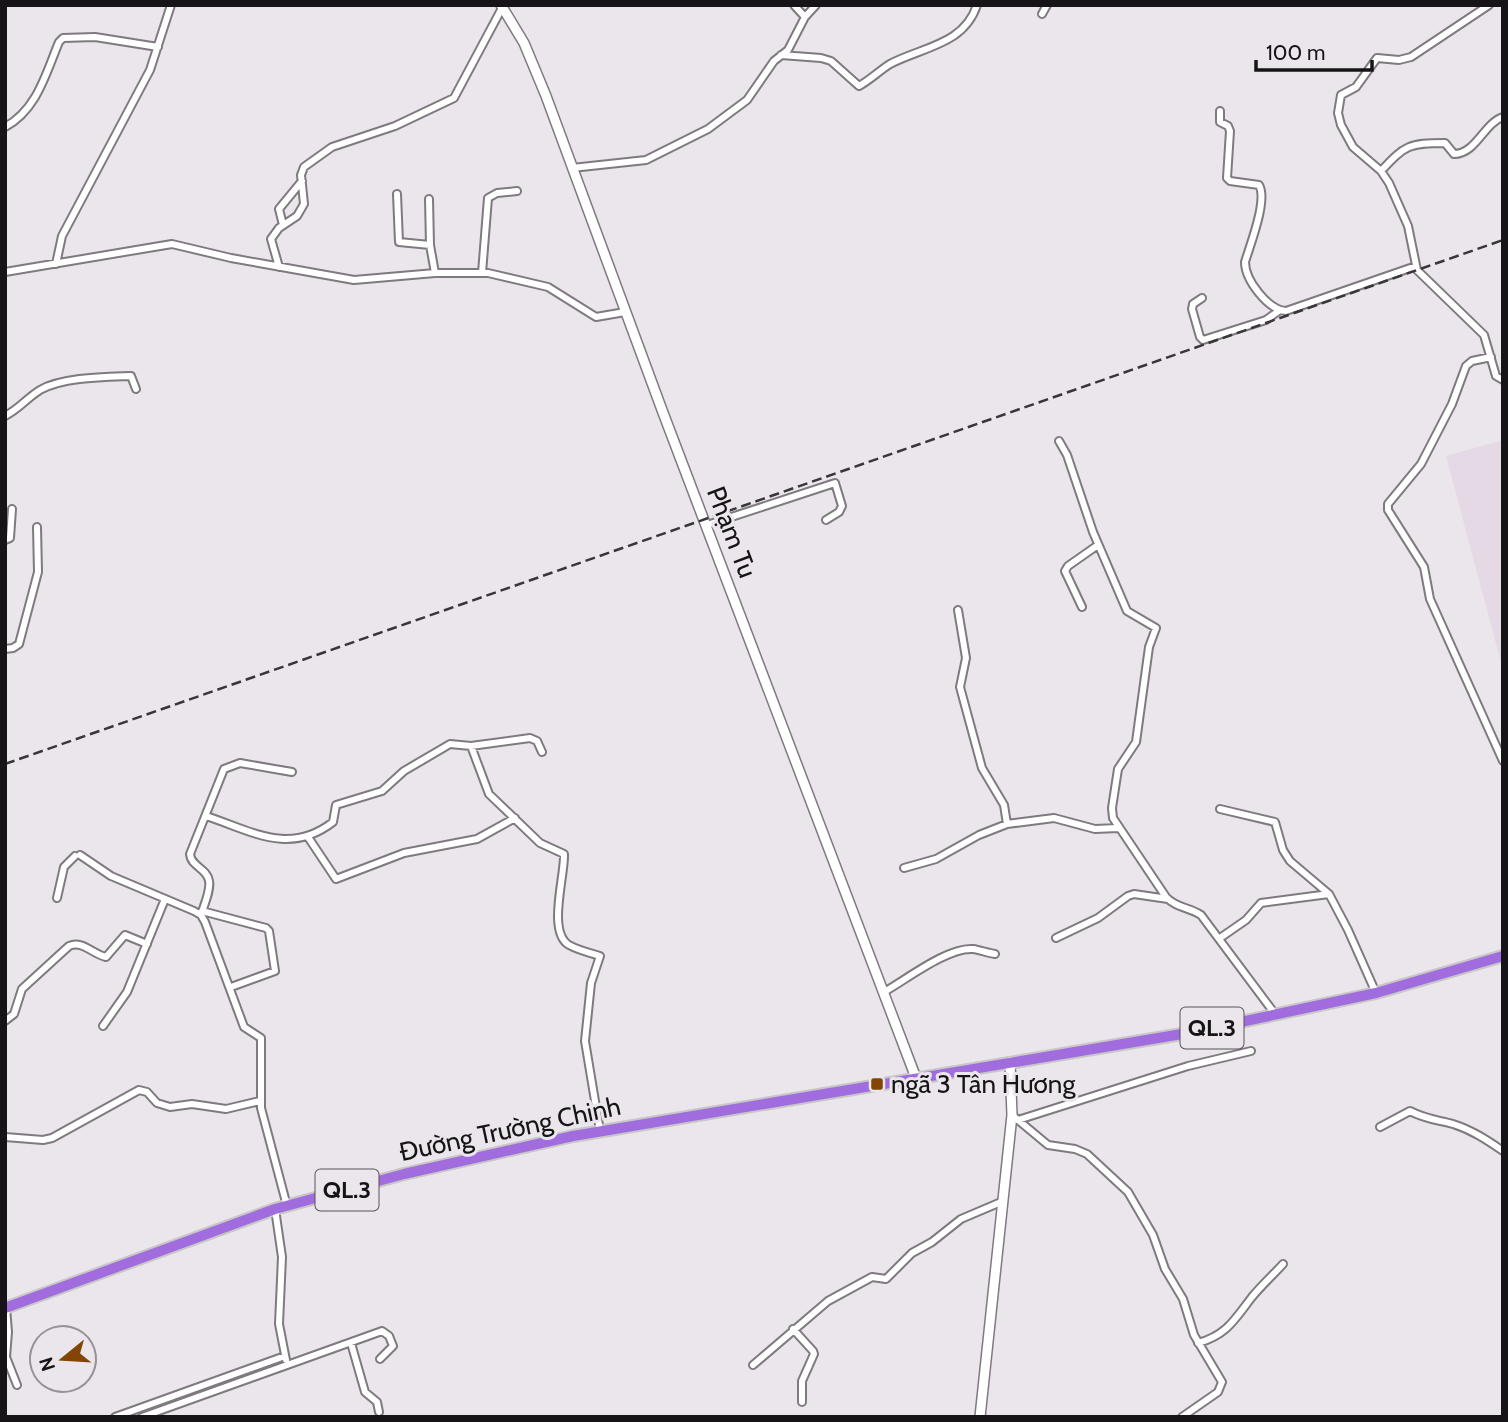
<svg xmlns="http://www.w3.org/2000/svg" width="1508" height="1422" font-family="Cabin,sans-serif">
	<rect width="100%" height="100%" fill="#ebe6ec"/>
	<path fill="#e4d9e5" d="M1503,440v230l-57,-214z"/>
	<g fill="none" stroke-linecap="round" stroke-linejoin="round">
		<g stroke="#7f7a7f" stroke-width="10">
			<path id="street" d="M794,5l11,12
				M1489,5l-78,52 -12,3 -22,-2 -21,29 -15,8 -3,18 3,12 12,22 28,24 8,12 19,43 9,44 67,65 12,41 7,4
				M1042,14l5,-9
				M781,55l40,3 10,3 28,25c11,-6 20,-15 31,-22 32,-17 74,-19 87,-59
				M1220,111v11l8,4 2,5 -3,47 3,3 29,4c9,15 -9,60 -14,77 0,18 23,48 41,49l130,-45
				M5,127c32,-17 41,-54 54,-85l4,-4 32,-1 63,10
				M572,168l74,-8 62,-31 39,-29 27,-39 14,-11 17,-33 11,-12
				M1381,171c24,-26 28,-28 64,-28l9,11c22,0 30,-31 49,-37
				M397,194l2,48 31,3
				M429,199l1,46 5,28
				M283,225l-4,-16 23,-28
				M56,264l6,-28 88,-166 21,-65
				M279,267l-8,-28 8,-11 18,-12 7,-12 -3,-29 3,-8 28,-20 63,-21 59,-28 48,-90
				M5,272l167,-28 59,14 123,22 81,-7h53l60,14 48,30 29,-5
				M482,273l6,-75 9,-5 20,-2
				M1202,298l-9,6 -1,5 8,28 3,3 63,-20 14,-10
				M1491,357l-19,4 -6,5 -14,38 -31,60 -33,40v6l36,57 6,32 73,162
				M5,416c14,-7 22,-18 35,-26 23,-13 65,-13 91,-14l5,13
				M1059,441l8,14 26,77 34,79 29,17 -7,19 -13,95 -18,27 -6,39 1,10 53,79c10,11 23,10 35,18l74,99
				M707,525l128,-42 7,23 -3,6 -13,8
				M5,540l5,-2 2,-29
				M1082,607l-17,-36 3,-5 30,-21
				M958,610l8,48 -6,29 22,81 22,37 3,19
				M5,649l8,-1 6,-4 19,-72 -1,-45
				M471,746l18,48 51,49 24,11c1,22 -17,78 5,91 9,5 21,8 31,11l-9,27 -6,58 15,90
				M1220,809l55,13 8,28 7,11 39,33 19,36 28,63
				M206,816c46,15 83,40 127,6l3,-17 46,-14 22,-20 46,-27 21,2 59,-8 7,3 5,11
				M308,837l28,42 68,-26 73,-14 38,-21
				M80,855l31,21 83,35 7,4 4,7 39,105 17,11v70l26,98
				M904,868l32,-9 43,-24 28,-11 47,-6 41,11 23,-1
				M57,898l7,-31 11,-11
				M202,911l64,17 3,3 6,40 -44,16
				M201,915c3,-10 10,-25 8,-34 -2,-13 -18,-14 -19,-27l34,-85 16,-6 52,9
				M1056,938l42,-20 30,-22 6,-2 34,5
				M1220,938l26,-18 15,-17 68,-9
				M884,992c23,-13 64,-45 89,-43 7,1 15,4 22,5
				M5,1021l9,-7 8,-25 47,-43c14,-6 23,8 37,11l19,-22 22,9
				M103,1026l24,-34 38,-93
				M1012,1115l36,30 27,4 12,5 41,38 25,43 12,34 18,30 11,36 28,47 -4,10 -36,25
				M1018,1120l170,-54 63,-15
				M1380,1127l30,-16c15,8 28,9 43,13 19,6 34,16 50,27
				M5,1137l38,3 9,-2 87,-48 8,2 10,11 13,4 22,-3 34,5 34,-8
				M275,1209l7,48 -3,67 7,36
				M6,1308l2,24 -2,25 11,28
				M793,1329l20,22 1,3 -12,27v21
				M351,1343l14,49 12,10 2,10
				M1198,1343c29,-8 37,-24 54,-46 9,-11 21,-22 31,-33
				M753,1365l75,-64 44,-24 14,2 26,-26 20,-11 29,-23 40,-17
				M115,1417l170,-61
				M142,1417l240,-86 7,5 4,10 -13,13"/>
		</g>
		<g stroke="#7f7a7f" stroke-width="12">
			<path id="secondary" d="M501,5l23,38 22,53 116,314 254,668
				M980,1417l32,-302 -2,-53"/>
		</g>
		<g stroke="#c7c7c7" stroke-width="14">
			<path id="highway" d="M5,1308l270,-99 129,-35 169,-38 621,-104 182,-39 127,-37"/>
		</g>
		<use href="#street" stroke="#fff" stroke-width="6"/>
		<use href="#secondary" stroke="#fff" stroke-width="9"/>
		<use href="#highway" stroke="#a16cdd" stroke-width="10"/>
		<path stroke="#383639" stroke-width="2.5" stroke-dasharray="10 5" stroke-linecap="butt" d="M5,764l1498,-524"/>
	</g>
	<rect fill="#834503" stroke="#ebe6ec" stroke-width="2.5" x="870" y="1077" width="14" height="14" rx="3.5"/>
	<g text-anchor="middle" stroke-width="6" stroke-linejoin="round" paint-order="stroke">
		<g fill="#ebe6ec" stroke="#565356" stroke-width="2">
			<rect x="1180.5" y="1007.5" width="63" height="41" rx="5"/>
			<rect x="315.5" y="1169.5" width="63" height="41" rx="5"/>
		</g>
		<g font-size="24" font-weight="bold" fill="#161416">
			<text x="1212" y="1036">QL.3</text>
			<text x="347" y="1198">QL.3</text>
		</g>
		<g font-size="26" fill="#161416" stroke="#ebe6ec">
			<text transform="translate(732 532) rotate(69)" y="9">Phạm Tu</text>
			<text transform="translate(510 1129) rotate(-12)" y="9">Đường Trường Chinh</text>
		</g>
		<g font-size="26" fill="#161416" stroke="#ebe6ec" text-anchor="start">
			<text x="891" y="1093">ngã 3 Tân Hương</text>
		</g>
	</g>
	<rect width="1508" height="1422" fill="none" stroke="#161416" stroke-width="14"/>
	<g transform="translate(63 1359) rotate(252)"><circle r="33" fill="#ebe6ec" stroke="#969296" stroke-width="2"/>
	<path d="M0-5L12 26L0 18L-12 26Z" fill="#834503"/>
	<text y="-10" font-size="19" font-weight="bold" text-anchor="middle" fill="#161416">N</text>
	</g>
	<path d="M1256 60v10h116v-10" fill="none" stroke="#161416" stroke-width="3.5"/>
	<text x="1266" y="60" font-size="21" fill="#161416" stroke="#ebe6ec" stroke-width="5" paint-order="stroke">100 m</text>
</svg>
